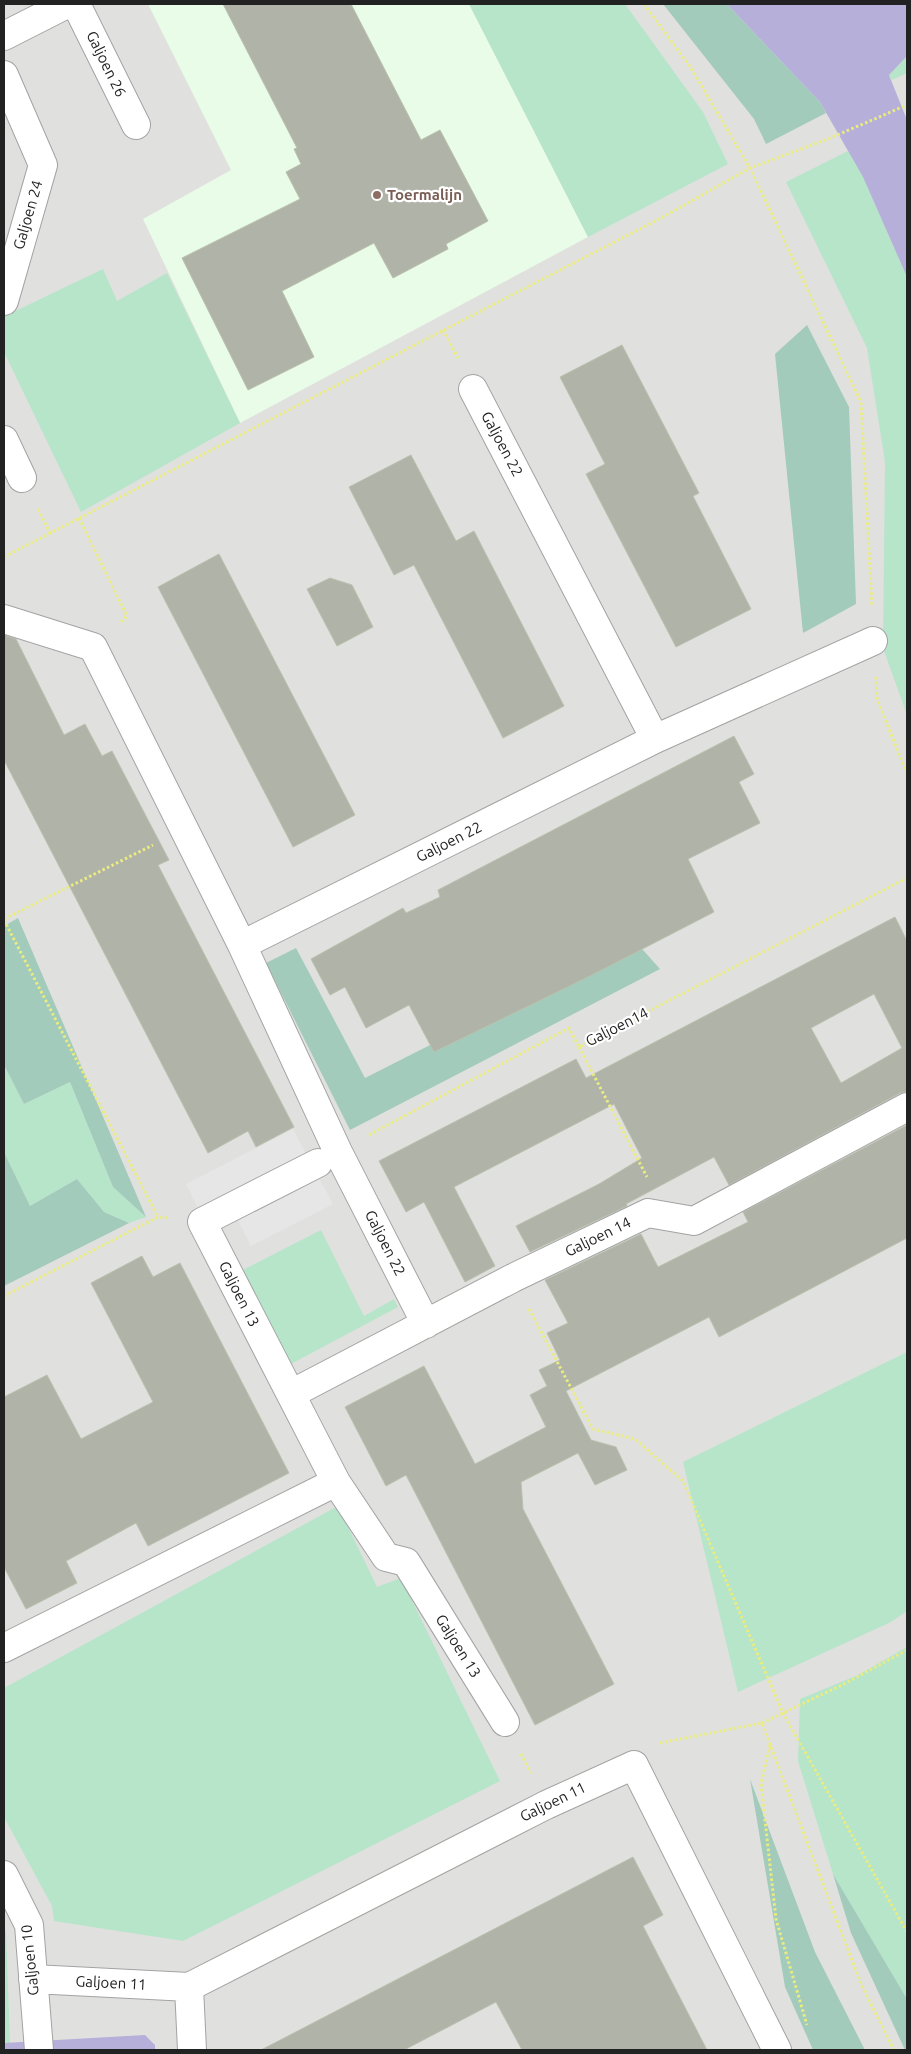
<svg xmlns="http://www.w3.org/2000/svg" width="911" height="2054" font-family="Ubuntu,sans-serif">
	<rect width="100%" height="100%" fill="#edf1ea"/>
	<path fill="#e0e0df" d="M4,4h903v2046h-903z"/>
	<path fill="#e9fce7" d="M148,4h321l119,233 -348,186 -97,-204 88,-49z"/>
	<path fill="#b6e5c9" d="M469,4h156l78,108 25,52 -140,73z
		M907,56v17l-15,7 -3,-5z
		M848,151l15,26 44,100v438l-24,-67 2,-186 -18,-114 -81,-166z
		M103,269l14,32 50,-28 73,150 -159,89 -77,-160v-34l1,-2z
		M4,1065l20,39 46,-22 43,105 33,30 -17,6 -25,-11 -27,-33 -47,27 -26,-54z
		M321,1230l43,86 30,-17 4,8 -109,58 -50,-93z
		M907,1352v259l-16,11 -153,70 -55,-230z
		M338,1506l39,81 24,-9 99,203 -317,160 -129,-20 -2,-15 -48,-89v-129z
		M907,1647v352l-74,-125 -35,-113 2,-62 58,-24z
		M4,1929l2,3 4,111h-6z"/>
	<path fill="#a3cbbc" d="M663,4h64l93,98 6,11 -60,31 -12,-25z
		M807,325l42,82 7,197 -53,29 -28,-279z
		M18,918l128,299 -33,-30 -43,-105 -46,22 -20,-39v-139z
		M635,941l25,28 -310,161 -84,-167 30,-15 69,130z
		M4,1152l26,54 47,-27 27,33 25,11 -125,63z
		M750,1779l65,173 50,98h-52l-28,-63z
		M833,1874l74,125v51h-2l-54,-117z"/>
	<path fill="#e6e6e6" d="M293,1129l13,25 -107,56 -13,-26z
		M319,1178l14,26 -82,42 -13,-26z"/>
	<path fill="#b5afd9" d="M727,4h180v52l-18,19 18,45v157l-44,-100 -43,-75z
		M145,2035l10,10v5h-151v-7z"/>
	<path fill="#b0b3a8" stroke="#bac1ad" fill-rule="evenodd" d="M223,4h128l70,136 19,-10 48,91 -42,23 2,5 -55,29 -19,-35 -92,48 32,66 -66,33 -66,-132 118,-59 -14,-27 15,-8 -7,-15 3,-1z
		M622,345l77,148 -6,3 58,113 -75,38 -90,-173 19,-10 -45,-87z
		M411,455l45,86 18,-10 90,175 -61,32 -89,-173 -20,10 -45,-88z
		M219,554l136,261 -62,32 -135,-260z
		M330,578l22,7 21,42 -36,19 -30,-57z
		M4,635l12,4 48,96 21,-11 17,32 10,-5 57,109 -11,5 136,262 -38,20 -8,-16 -40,22 -204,-393z
		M734,736l20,38 -15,8 21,41 -72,36 26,53 -124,64 -156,76 -25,-47 -43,23 -21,-41 -15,8 -19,-36 92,-51 3,5 34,-16 -2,-7z
		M895,917l12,24v150l-7,2 -171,92 -15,-28 -88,47 1,2 -97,46 -14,-26 83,-42 43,-26 -28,-54 -160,83 41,79 -30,16 -41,-80 -18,10 -27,-51 197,-102 10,19zM874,994l28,54 -61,35 -30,-55z
		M907,1125v113l-188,99 -10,-20 -143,74 25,49 25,7 11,23 -32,15 -17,-32 -57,29 2,27 91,175 -79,41 -129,-250 -20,11 -41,-79 79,-41 51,98 71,-37 -16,-32 17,-9 -8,-16 21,-10 -13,-27 21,-10 -23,-43 96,-46 17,33 90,-45 -5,-10z
		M142,1256l11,21 27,-14 109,210 -141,73 -12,-23 -70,38 11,22 -51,26 -22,-42v-170l43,-22 34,64 72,-37 -62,-119z
		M633,1857l30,58 -20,11 64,124h-185l-26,-48 -92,48h-143z"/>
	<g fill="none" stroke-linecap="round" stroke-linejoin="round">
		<g stroke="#a3a3a3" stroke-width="30">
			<path id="minor" d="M76,4l60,121
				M4,36l63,-32
				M4,75l39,90 -39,136
				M473,389l182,350
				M4,440l18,38
				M4,619l89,28 149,298 96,207 88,172
				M242,945l413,-206 218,-98
				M318,1163l-116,59 134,260 50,75 20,5 99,160
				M291,1394l222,-116 135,-65 46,8 213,-114
				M4,1648l332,-166
				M4,1875l25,50 10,125
				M33,1979l156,8 357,-182 88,-40 143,285
				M189,1987l3,63"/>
		</g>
		<path stroke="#eaec80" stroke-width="3" stroke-dasharray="2.5 2.5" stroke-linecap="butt" d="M644,4l47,64 59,100 111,234 11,204
			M443,330l15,28
			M38,509l12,24
			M79,518l48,98 -7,7
			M4,557l659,-340 87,-49 78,-29 79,-34
			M876,677l1,22 30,75
			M4,919l149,-74
			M4,920l154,297
			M579,1047l68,130
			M369,1135l200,-107 10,19 328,-169
			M4,1296l154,-79 11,1
			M529,1309l64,120 42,10 48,42 100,232 124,219
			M762,1723l80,-38 65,-35
			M660,1743l102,-20 99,261 33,66
			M770,1745l-9,39 15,135 31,106
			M521,1754l10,19"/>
		<use href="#minor" stroke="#fff" stroke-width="28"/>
	</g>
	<circle fill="#8d6e63" stroke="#fff" stroke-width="2" cx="377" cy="195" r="5"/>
	<g text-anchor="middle" stroke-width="4.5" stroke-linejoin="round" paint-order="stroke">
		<g font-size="15" fill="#222" stroke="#fff">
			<text transform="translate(106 64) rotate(64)" y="5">Galjoen 26</text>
			<text transform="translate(28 215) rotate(-74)" y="5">Galjoen 24</text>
			<text transform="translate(502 444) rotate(62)" y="5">Galjoen 22</text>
			<text transform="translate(449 842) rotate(-27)" y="5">Galjoen 22</text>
			<text transform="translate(617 1027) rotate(-27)" y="5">Galjoen14</text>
			<text transform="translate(598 1237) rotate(-26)" y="5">Galjoen 14</text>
			<text transform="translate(385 1243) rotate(63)" y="5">Galjoen 22</text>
			<text transform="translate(239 1294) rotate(63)" y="5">Galjoen 13</text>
			<text transform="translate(458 1646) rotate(58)" y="5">Galjoen 13</text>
			<text transform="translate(553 1802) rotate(-26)" y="5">Galjoen 11</text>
			<text transform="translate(30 1960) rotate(-96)" y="5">Galjoen 10</text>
			<text transform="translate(111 1983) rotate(3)" y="5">Galjoen 11</text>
		</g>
		<g font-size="15" font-weight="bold" fill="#785e54" stroke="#fff" text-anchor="start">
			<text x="387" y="200">Toermalijn</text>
		</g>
	</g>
	<rect width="911" height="2054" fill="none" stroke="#222222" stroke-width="10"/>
</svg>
